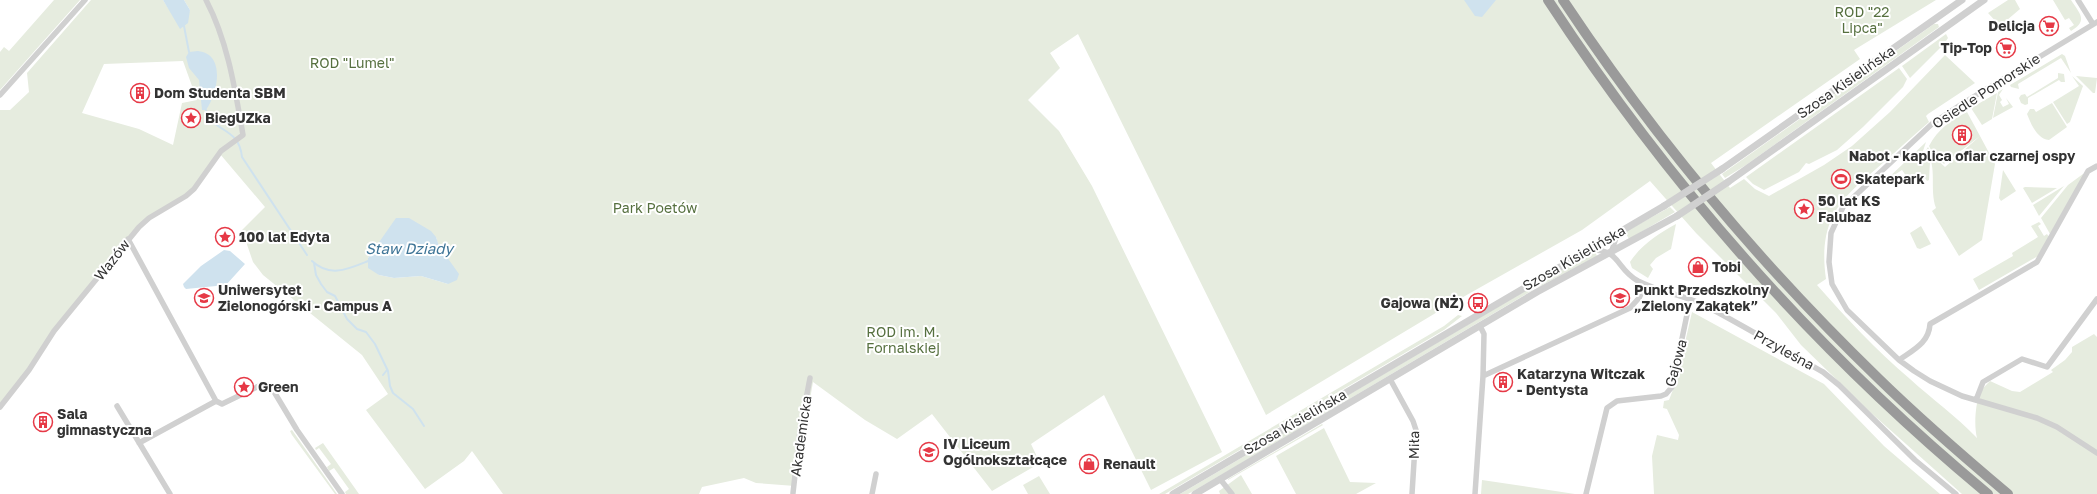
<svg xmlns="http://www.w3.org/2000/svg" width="2097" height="494" font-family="'Golos Text',sans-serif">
	<rect width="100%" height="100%" fill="#fff"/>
	<path fill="#e6ecdf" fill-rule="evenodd" d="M54,0h26l-80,90v-38l4,-5 5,4z
		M91,0h72l18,28 9,-18 -6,-10h1752l-82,50 6,9 -149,104 19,25 14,-9 11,10 14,7 55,-31 28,-19 38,-34 55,-57 30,28 -47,31 -2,2 3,6c-18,16 -35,31 -53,47 -16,14 -34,28 -43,47 -10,19 -10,42 -7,63l-9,6c29,33 59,65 93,94 22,20 46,37 67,59 -3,-11 -2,-33 3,-45 2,-4 6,-8 10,-12l22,10 8,1 33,-20 -2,-2 14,-10 7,-8v-5l22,-13 3,3v157h-135l-93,-83 -68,-66 -25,-32 -80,-80 -46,-52 -68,49 -133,75 -183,110 -188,-381 -28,19 10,15 -32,32 31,31 33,55 130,266 -71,38 -47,-95 -73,49 9,19 -48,28 -60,-77 -35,25 -32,-19 -52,-38 -18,104 -39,-3 -12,-5 -42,9 -3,7h-196l-31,-43 -8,10 -39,28 -59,-79 22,-16 -26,-39 -99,-80 -10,-13 -11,-32 23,-23 -45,-53 -34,43 -48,28 -138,181v-296h10l19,-18 -2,-19zM183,61l14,39 -15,3 -9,42 -34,-16 -57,-16 22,-49zM436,237l12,47 -27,-8 -27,2 -15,-3 -11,-17 8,-10z
		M2008,0h7l5,9 -20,17 -12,-13z
		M2053,0h18c8,13 18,20 0,31l-2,-3 5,-3 -5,-7 -4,2z
		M1934,24h4l1,3 -193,138 -21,13 -3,-4z
		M1946,34l2,4 -4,6 -34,34 -8,-12z
		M2062,54l3,2 6,17 -10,-15 -43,26 1,5 -8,-2 -1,-2z
		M1899,68l8,11 -4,8 -40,40 -26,23 -28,14 -3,-1 -7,9 -35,18 -11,-6 -7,-7z
		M2058,73l6,1 1,8h-4l-2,-2 -31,18v6l-3,1 -4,-2 -2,-5 2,-3 4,-1 2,3 31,-19z
		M2072,76l11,10 -13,36 -3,2 -14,-22 26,-16z
		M2076,76l21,2 -2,15h-2z
		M2003,89l-4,6 3,5 -2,2 3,5 6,-3 -3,-6 7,9 -20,11 5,-26z
		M1997,93l-5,26 -10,6 -11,-17z
		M2052,103l15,24 -18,13c-12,-1 -18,-16 -22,-26l3,-5h4l2,3z
		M1967,112l13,24 -36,28 -11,-10 -4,-8c9,-17 21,-25 38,-34z
		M1980,136l15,28 -13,76 -23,16 -27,-45 4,-3c-7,-19 2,-41 -10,-58l2,-3 4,8 13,12z
		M1926,142l-3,9 7,10 -1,19 -2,1 -4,-6 -12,8 -9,-13 -17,11z
		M2003,170l13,21 -15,10 -2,-3z
		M2083,174l2,1 -35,59 -9,-16 27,-33z
		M2064,186l-25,30 -6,-11z
		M2025,187l32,1 -25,15 -9,-15z
		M1670,207l5,5 -46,27 -4,-7z
		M2039,222l2,2 -3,2 6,10 3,-2 2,3 -11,19 -59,34 -6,-11 40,-23 -1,-3 26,-16 -7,-11z
		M1676,224l-5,25 -15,9 -6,7 3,4 -5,9 -16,-10 -2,-6c12,-18 28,-28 46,-38z
		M1921,226l10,18 -11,5 -3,-1 -7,-15z
		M1595,252l2,4 -60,32 4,-4 -1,-2 50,-29z
		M1537,284l-5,4 1,2 -300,178 -45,26h-8z
		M1692,312l132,72 60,62 56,48h-286l-2,-38 5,-21 21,5 1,-5 -12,-26 -4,-1 1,-7 5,-1 7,-18z
		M1458,315l4,1 -18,14 -279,164h-6l285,-168z
		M1322,424l1,1 -95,55v-1z
		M1324,428l26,54 26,1 -20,11h-60l-20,-38z
		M292,430l45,64h-2l-43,-59 -2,-4z
		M323,443l36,51h-13l-1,-2 4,-3 -15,-21 -5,3 -2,-4 4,-3 -12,-16 -3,2 -1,-2z
		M1241,475l11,19h-32l-1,-3z
		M1039,476l11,18h-22l-5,-9z
		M1482,480l93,14h-94z"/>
	<path fill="#cfe2ee" d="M163,0h21l6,10 -2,13 -8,6z
		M1464,0h32l-14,17 -7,-1z
		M198,51c28,3 20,42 8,59h-4l-3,-30 -10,-12 -3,-11 3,-5z
		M396,218h13l22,13 5,6 3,9 20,28 -2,6 -9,4 -27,-8 -27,2 -15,-3 -11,-7v-10z
		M224,250l6,1 15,13 -19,21 -40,4 -2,-2 -1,-3 18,-18z"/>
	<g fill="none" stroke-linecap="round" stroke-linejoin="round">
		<path stroke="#cfe2ee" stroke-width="2" d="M184,26l5,26
			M206,110c6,23 33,16 36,47l65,98
			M312,261c18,17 36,8 56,0
			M314,263l2,12 5,9 6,8 8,4 12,23 10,10 9,3 9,12 13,27 2,15 3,7 20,16 11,17
			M383,375l4,-5"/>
		<path stroke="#d0d0d0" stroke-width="5.5" d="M2078,0l15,24
			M2097,22l-132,80 -32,21 -90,84 -12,26 -2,29 3,22 15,26 52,50 15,11 16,10 32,15 75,22 20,9 40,26
			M0,95l85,-95
			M128,239l88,162 6,3 39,-19h9l27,45 45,64
			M1590,250c31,-1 25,18 48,31 21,11 45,14 66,24 40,21 80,45 119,67l16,13 76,75 41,34
			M1611,253l7,-21
			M1899,360c14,-10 30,-17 31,-36l107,-62 51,-91 9,-5
			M1483,376l147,-68 9,-10 6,-13
			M1390,379l23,42 3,9 -4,64
			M1976,400l7,-18 39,-23 25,8 50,-68
			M117,406l53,88
			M0,407l29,-37 25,-39 85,-104 10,-9 37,-22 8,-7 27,-38 22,-16c-8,-46 -15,-93 -37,-135
			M139,443l77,-42
			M1220,479l12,15
			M793,493l7,-62 10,-53
			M872,494l4,-20
			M1475,494l8,-118 1,-42 -4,-8
			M1586,494l21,-86 10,-7 44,-5 5,-2 6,-7 18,-87"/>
		<path stroke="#d0d0d0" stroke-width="7" d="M1722,169l240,-169
			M1728,182l256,-182
			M1173,494l491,-288
			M1195,494l342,-202 140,-76"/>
		<path stroke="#9a9a9a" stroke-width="10" d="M1548,0c121,185 270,353 440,494
			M1563,0c91,137 197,264 315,378 42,41 86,79 130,116"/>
		<path stroke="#d0d0d0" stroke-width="7" d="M1664,206l58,-37
			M1677,216l51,-34"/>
	</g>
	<defs>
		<g id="supermarket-ring" transform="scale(1)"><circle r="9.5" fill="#fff" stroke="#e63946" stroke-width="1.5"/><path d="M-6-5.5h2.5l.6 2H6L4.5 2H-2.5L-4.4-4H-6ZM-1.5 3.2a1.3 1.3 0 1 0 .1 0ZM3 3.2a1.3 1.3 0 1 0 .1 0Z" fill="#e63946"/></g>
		<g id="building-ring" transform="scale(1)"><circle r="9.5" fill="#fff" stroke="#e63946" stroke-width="1.5"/><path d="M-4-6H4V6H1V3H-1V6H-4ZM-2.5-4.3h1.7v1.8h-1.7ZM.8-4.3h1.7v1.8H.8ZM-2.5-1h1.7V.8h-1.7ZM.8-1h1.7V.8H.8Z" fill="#e63946"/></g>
		<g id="sight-ring" transform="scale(1)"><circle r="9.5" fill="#fff" stroke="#e63946" stroke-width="1.5"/><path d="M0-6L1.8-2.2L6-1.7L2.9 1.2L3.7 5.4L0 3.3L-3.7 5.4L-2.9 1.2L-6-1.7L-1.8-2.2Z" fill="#e63946"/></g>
		<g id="stadium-ring" transform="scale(1)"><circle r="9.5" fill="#fff" stroke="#e63946" stroke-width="1.5"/><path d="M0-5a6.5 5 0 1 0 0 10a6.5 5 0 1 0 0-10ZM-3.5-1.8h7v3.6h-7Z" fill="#e63946"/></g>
		<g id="shop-ring" transform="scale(1)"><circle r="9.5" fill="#fff" stroke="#e63946" stroke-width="1.5"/><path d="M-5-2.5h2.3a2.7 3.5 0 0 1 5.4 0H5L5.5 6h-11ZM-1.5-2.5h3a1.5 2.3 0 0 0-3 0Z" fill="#e63946"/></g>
		<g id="university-ring" transform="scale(1)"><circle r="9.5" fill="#fff" stroke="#e63946" stroke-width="1.5"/><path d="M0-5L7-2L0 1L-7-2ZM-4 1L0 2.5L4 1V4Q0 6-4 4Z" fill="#e63946"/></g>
		<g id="school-ring" transform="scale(1)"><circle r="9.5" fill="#fff" stroke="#e63946" stroke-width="1.5"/><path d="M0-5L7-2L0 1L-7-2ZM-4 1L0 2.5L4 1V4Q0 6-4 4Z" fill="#e63946"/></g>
		<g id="bus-ring" transform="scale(1)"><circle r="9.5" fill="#fff" stroke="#e63946" stroke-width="1.5"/><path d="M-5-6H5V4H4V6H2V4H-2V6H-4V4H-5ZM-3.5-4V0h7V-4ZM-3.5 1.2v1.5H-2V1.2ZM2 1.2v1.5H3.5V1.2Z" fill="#e63946"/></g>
	</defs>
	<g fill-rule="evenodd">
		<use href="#supermarket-ring" x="2049" y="26"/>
		<use href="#supermarket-ring" x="2006" y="48"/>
		<use href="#building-ring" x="140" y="93"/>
		<use href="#sight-ring" x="191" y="118"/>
		<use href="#building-ring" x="1962" y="135"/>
		<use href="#stadium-ring" x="1841" y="179"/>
		<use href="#sight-ring" x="1804" y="209"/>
		<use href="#sight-ring" x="225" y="237"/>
		<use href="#shop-ring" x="1698" y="267"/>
		<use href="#university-ring" x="204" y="298"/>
		<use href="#school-ring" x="1620" y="298"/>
		<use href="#bus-ring" x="1478" y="303"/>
		<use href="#building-ring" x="1503" y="382"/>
		<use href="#sight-ring" x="244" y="387"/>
		<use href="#building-ring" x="43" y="422"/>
		<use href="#school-ring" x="929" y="452"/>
		<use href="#shop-ring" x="1089" y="464"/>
	</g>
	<g text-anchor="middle" stroke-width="4" stroke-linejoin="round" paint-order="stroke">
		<g font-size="14" fill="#56703f" stroke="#fff">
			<text x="1862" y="17">ROD "22<tspan x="1862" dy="16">Lipca"</tspan></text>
			<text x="352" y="68">ROD "Lumel"</text>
			<text x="655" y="213">Park Poetów</text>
			<text x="903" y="337">ROD im. M.<tspan x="903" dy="16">Fornalskiej</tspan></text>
		</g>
		<g font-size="14" font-weight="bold" fill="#333" stroke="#fff" text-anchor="start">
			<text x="2035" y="31" text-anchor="end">Delicja</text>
			<text x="1992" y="53" text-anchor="end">Tip-Top</text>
			<text x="154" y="98">Dom Studenta SBM</text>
			<text x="205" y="123">BiegUZka</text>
			<text x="1962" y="161" text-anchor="middle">Nabot - kaplica ofiar czarnej ospy</text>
			<text x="1855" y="184">Skatepark</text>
			<text x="1818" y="206">50 lat KS<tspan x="1818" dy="16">Falubaz</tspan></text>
			<text x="239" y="242">100 lat Edyta</text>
			<text x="1712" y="272">Tobi</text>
			<text x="218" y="295">Uniwersytet<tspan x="218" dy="16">Zielonogórski - Campus A</tspan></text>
			<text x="1634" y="295">Punkt Przedszkolny<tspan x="1634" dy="16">„Zielony Zakątek”</tspan></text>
			<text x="1464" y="308" text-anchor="end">Gajowa (NŻ)</text>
			<text x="1517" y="379">Katarzyna Witczak<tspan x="1517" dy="16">- Dentysta</tspan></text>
			<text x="258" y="392">Green</text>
			<text x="57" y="419">Sala<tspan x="57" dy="16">gimnastyczna</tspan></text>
			<text x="943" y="449">IV Liceum<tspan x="943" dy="16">Ogólnokształcące</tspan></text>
			<text x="1103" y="469">Renault</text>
		</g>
		<g font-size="14" fill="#333" stroke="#fff">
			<text transform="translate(1846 82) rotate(-35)" y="5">Szosa Kisielińska</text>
			<text transform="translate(1986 91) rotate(-33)" y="5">Osiedle Pomorskie</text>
			<text transform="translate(1574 258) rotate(-30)" y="5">Szosa Kisielińska</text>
			<text transform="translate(112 260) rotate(-52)" y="5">Wazów</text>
			<text transform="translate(1784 350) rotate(29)" y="5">Przyleśna</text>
			<text transform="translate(1676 363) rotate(-75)" y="5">Gajowa</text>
			<text transform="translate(1295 422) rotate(-30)" y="5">Szosa Kisielińska</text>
			<text transform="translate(801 436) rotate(-82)" y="5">Akademicka</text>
			<text transform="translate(1414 445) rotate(-89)" y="5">Miła</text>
		</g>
		<g font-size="15" font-style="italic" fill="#3f7597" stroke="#fff">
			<text x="409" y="254">Staw Dziady</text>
		</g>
	</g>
</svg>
